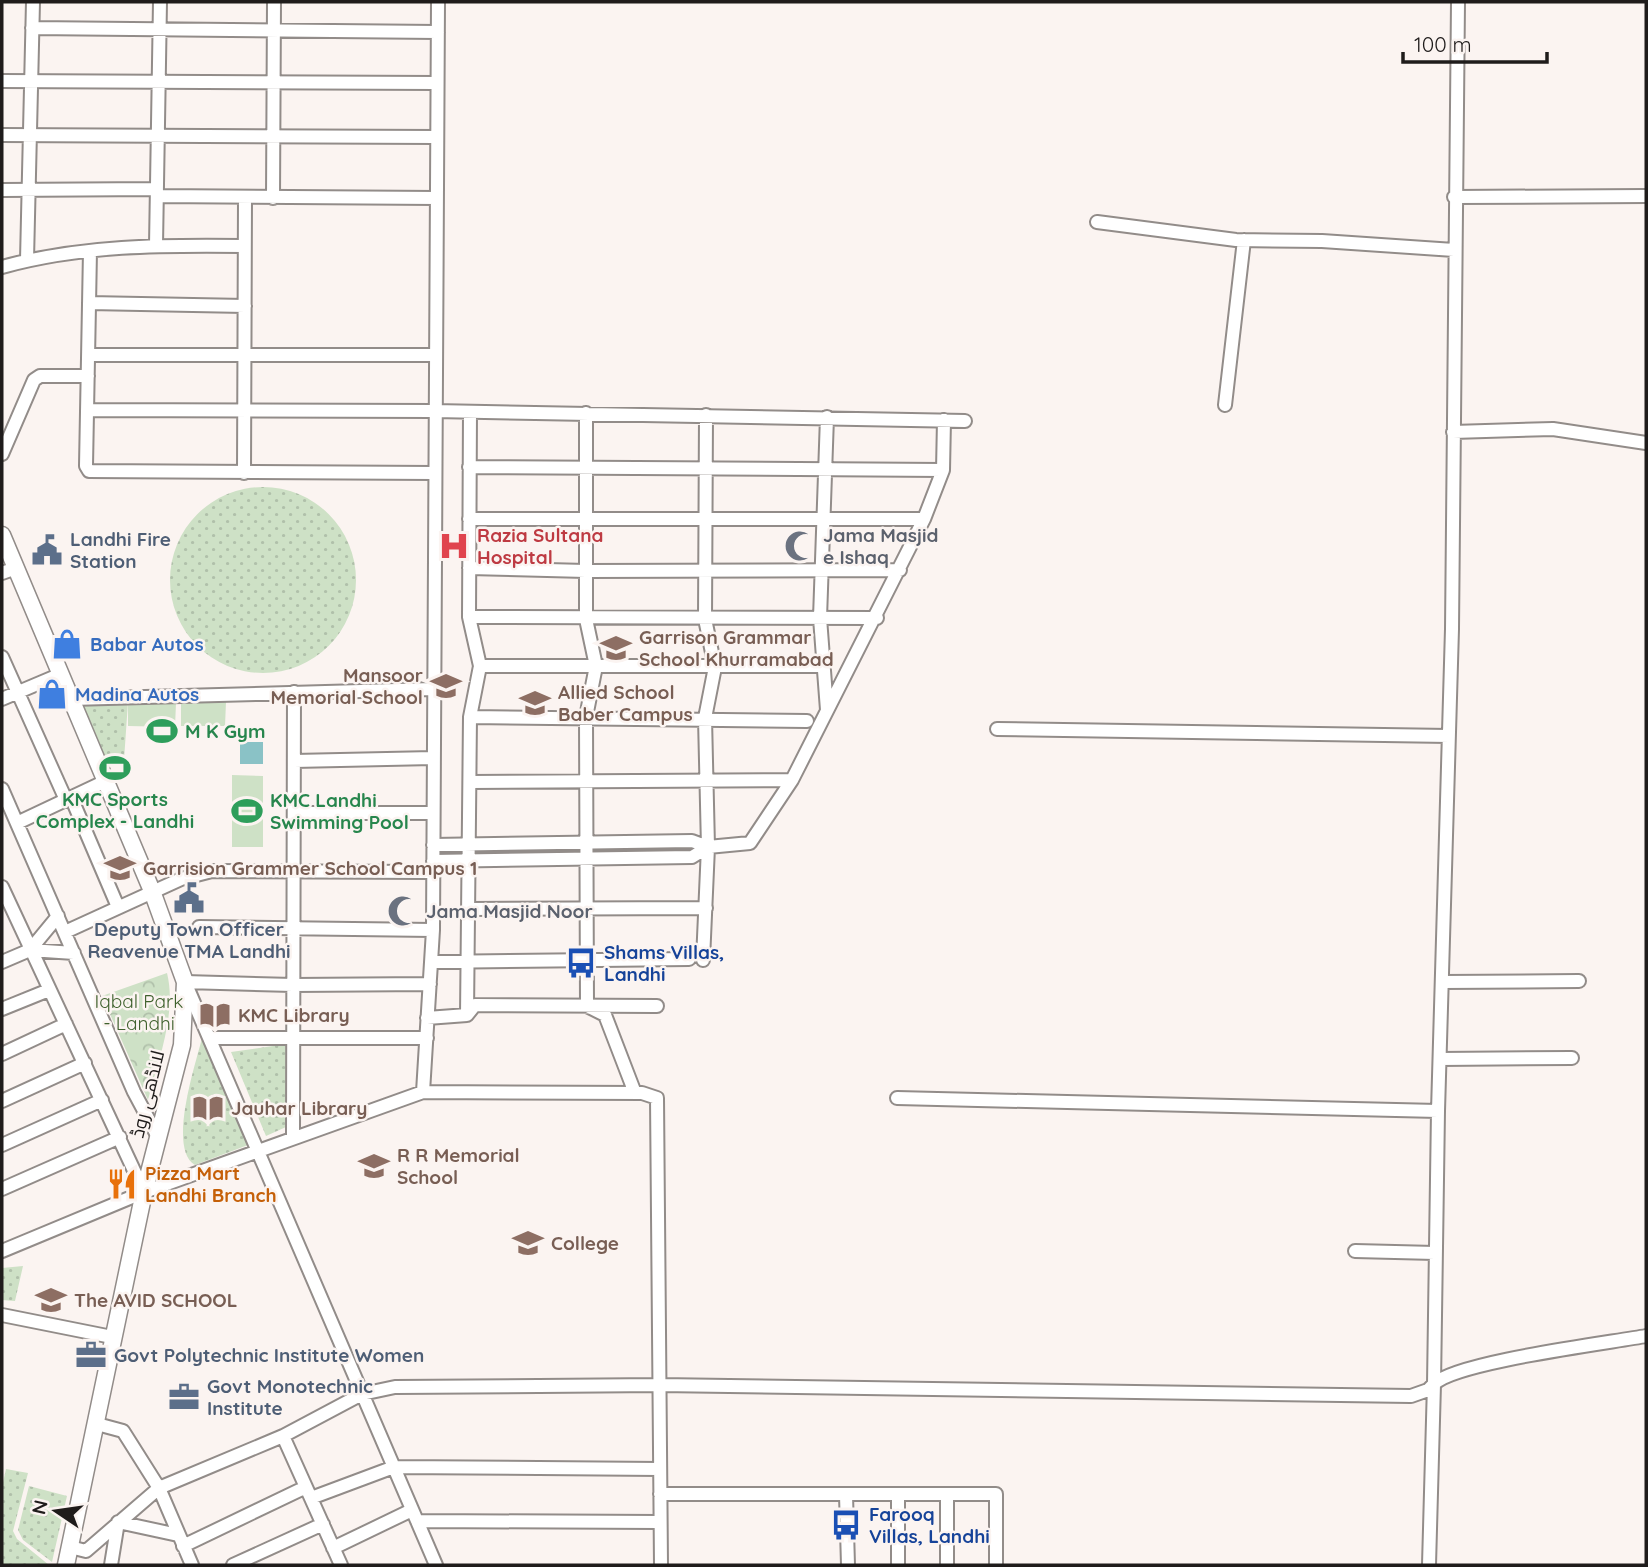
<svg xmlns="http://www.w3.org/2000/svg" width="1648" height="1567" font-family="Quicksand,Cairo,sans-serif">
	<defs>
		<pattern id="grass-dots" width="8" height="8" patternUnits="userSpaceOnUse" patternTransform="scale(1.75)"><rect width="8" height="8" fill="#cee1c6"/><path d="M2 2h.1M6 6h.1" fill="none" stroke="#b0c0aa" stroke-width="1.8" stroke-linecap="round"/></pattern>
		<pattern id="forest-crowns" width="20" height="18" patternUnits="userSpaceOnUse" patternTransform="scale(1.75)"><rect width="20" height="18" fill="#cee1c6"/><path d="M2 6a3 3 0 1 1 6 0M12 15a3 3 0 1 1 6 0" fill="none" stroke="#b0c0aa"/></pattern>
	</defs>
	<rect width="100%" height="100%" fill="#fbf4f1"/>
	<path fill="url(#grass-dots)" d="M170 580a93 93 0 1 1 186 0a93 93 0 1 1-186 0Z
		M128,702l-4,58 -17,1 -24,-56z
		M202,1038l46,107 -53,20c-28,-16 1,-102 7,-127z
		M287,1044l-1,83 -20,9 -35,-84z
		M23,1266l-8,35 -13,-1v-32z
		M6,1469l22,4 -15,58 4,8 32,26h-47v-78z
		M29,1486l38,10 -15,66 -29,-22 -5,-10z"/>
	<path fill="url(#forest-crowns)" d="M167,973c10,40 -9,88 -19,127l-46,-104z"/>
	<path fill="#cee1c6" d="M128,702l48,1 -1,24 -47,-1z
		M181,702h45l-1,24h-44z
		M232,775l31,1v71h-31z"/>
	<path fill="#8ac2c6" d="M240,742h23v22h-23z"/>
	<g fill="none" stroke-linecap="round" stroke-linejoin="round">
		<g stroke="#928c89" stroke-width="16">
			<path id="minor" d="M32,28l406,4
				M2,81l435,2
				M2,135l435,2
				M2,190l155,-1
				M157,196l280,2
				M1454,197l192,-1
				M273,198l1,-196
				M1097,222l139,18 86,1 132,9
				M156,245l4,-243
				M90,251l-4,215 3,5 345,2
				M27,260l6,-258
				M2,267c79,-22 160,-22 242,-21
				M89,303l156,3
				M88,355h347
				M1225,405l19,-165
				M87,410l348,1 530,10
				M586,413v206l10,47 -10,51 1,289 18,9 30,78
				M1453,432l100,-3 93,14
				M2,454l32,-74 6,-4h48
				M469,467l474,3
				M244,473l1,-275
				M469,519h455
				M469,568l117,3 314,-1
				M2,573l14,-5
				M469,617l408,1
				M2,657l64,143
				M480,666h344
				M2,699l59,-25
				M71,699l362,-10
				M827,710l-7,-92 7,-201
				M470,717l337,4
				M997,729l452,7
				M294,761l139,-3
				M470,782l322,-2
				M2,789l132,303 24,45
				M71,797l47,110
				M294,813h139
				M17,823l89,-42
				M433,845l259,-4 16,6 42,-4 42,-63 132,-261 19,-49 1,-50
				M433,861l259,-4 16,-10
				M2,887l142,305
				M469,909l237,-1
				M199,927l234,3
				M65,932l116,-53 31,-8 221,1
				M30,950l28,-34
				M703,960l5,-113 -3,-129 10,-51 -10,-48 1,-204
				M2,962l28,-12 44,3
				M431,962l258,-3
				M1442,982l137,-1
				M430,984l-137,1 -108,-3 251,583
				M2,1009l47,-19
				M467,1015l3,-298 10,-51 -11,-49 1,-205
				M427,1018l40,-3 8,-10 182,1
				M209,1038h218
				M2,1054l64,-30
				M1440,1059l132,-1
				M423,1092l10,-162 5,-928
				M897,1098l541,13
				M2,1101l83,-38
				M293,1137l1,-445
				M2,1145l100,-45
				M2,1189l118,-52
				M2,1251l142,-59 279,-100 219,1 15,5 4,467
				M1355,1251l80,2
				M2,1315l110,22
				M97,1424l26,7 36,57 33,77
				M283,1436l58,129
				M660,1494h336v71
				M846,1495l2,70
				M311,1498l83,-31 266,2
				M417,1521l243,1
				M183,1546l123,-59
				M70,1547l16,4 73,-63 124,-52 79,-42 33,-7 265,-2 751,11 17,-6 6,-6 4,-273 14,-482 6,-627
				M333,1548l79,-38
				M111,1565l7,-43 60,13
				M233,1565l90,-41
				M898,1565v-70
				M947,1565v-71
				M1429,1565l5,-181c21,-22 174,-41 212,-48"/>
		</g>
		<g stroke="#928c89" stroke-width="19">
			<path id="major" d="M2,535l150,356 33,91 -3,63 -38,147 -78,373"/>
		</g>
		<use href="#minor" stroke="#fff" stroke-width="12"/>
		<use href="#major" stroke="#fff" stroke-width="16"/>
	</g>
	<defs>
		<g id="hospital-bare" transform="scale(2.415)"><path d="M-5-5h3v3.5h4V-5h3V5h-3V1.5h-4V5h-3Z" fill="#e0444e" stroke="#fbf4f1" stroke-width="2.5" paint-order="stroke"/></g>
		<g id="mosque-bare" transform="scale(2.415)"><path d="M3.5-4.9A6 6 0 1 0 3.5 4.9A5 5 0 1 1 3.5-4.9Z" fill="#6b7280" stroke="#fbf4f1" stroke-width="2.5" paint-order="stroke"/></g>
		<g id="civic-bare" transform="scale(2.415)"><path d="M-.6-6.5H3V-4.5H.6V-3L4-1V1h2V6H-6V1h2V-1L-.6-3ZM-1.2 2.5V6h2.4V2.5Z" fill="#5c6f8a" stroke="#fbf4f1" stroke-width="2.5" paint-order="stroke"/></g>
		<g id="shop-bare" transform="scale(2.415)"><path d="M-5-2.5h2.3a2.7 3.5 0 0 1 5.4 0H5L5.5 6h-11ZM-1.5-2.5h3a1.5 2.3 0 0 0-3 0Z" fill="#3f7fe0" stroke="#fbf4f1" stroke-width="2.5" paint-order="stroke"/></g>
		<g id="school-bare" transform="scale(2.415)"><path d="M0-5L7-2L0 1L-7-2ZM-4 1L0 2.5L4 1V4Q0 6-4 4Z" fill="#8d6e63" stroke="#fbf4f1" stroke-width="2.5" paint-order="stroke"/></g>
		<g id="stadium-bare" transform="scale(2.415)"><path d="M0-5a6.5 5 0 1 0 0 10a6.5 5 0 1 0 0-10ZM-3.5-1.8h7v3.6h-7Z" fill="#2e9e5b" stroke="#fbf4f1" stroke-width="2.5" paint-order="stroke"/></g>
		<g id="bus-bare" transform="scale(2.415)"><path d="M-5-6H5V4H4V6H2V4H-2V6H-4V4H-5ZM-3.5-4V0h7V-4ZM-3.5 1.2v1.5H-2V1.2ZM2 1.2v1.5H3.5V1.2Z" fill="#1a4fb4" stroke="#fbf4f1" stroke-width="2.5" paint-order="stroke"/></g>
		<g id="library-bare" transform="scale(2.415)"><path d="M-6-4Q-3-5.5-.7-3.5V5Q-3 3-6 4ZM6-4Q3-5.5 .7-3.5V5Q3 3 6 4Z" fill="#8d6e63" stroke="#fbf4f1" stroke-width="2.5" paint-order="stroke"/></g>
		<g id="restaurant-bare" transform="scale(2.415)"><path d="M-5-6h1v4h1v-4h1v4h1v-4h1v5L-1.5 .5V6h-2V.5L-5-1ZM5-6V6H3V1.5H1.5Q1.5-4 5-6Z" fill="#e8710a" stroke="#fbf4f1" stroke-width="2.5" paint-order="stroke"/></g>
		<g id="university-bare" transform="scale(2.415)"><path d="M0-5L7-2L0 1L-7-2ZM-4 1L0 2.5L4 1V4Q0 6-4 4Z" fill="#8d6e63" stroke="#fbf4f1" stroke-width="2.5" paint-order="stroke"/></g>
		<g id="office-bare" transform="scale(2.415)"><path d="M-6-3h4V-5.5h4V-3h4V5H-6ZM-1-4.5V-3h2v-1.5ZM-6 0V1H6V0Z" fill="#5c6f8a" stroke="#fbf4f1" stroke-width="2.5" paint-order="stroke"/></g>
	</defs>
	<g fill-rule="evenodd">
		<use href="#hospital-bare" x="454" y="546"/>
		<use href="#mosque-bare" x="800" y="546"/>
		<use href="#civic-bare" x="47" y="550"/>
		<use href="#shop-bare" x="67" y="644"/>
		<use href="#school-bare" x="616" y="648"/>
		<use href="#school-bare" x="446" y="686"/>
		<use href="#shop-bare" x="52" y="694"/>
		<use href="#school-bare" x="535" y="703"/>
		<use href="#stadium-bare" x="162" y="731"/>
		<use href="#stadium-bare" x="115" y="768"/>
		<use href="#stadium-bare" x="247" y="811"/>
		<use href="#school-bare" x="120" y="868"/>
		<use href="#civic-bare" x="189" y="898"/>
		<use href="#mosque-bare" x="403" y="911"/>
		<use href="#bus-bare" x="581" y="963"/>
		<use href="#library-bare" x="215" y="1015"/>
		<use href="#library-bare" x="208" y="1108"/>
		<use href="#school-bare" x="374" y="1166"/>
		<use href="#restaurant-bare" x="122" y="1184"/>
		<use href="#university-bare" x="528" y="1243"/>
		<use href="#school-bare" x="51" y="1300"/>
		<use href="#office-bare" x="91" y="1355"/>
		<use href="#office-bare" x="184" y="1397"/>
		<use href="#bus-bare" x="846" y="1525"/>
	</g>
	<g text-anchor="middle" stroke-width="5" stroke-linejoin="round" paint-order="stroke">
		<g font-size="19" font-weight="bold" fill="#be3a42" stroke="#fbf4f1" text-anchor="start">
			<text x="477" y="542">Razia Sultana<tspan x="477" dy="22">Hospital</tspan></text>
		</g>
		<g font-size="19" font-weight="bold" fill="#5b616d" stroke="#fbf4f1" text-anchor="start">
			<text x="823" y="542">Jama Masjid<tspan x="823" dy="22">e Ishaq</tspan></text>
			<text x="426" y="918">Jama Masjid Noor</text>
		</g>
		<g font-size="19" font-weight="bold" fill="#4e5e75" stroke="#fbf4f1" text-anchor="start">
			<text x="70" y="546">Landhi Fire<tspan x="70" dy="22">Station</tspan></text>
			<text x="189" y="936" text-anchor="middle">Deputy Town Officer<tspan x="189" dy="22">Reavenue TMA Landhi</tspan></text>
			<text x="114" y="1362">Govt Polytechnic Institute Women</text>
			<text x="207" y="1393">Govt Monotechnic<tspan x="207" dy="22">Institute</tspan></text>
		</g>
		<g font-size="19" font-weight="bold" fill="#785e54" stroke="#fbf4f1" text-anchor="start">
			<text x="639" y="644">Garrison Grammar<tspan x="639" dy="22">School Khurramabad</tspan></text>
			<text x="423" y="682" text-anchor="end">Mansoor<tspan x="423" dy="22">Memorial School</tspan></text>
			<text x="558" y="699">Allied School<tspan x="558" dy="22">Baber Campus</tspan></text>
			<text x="143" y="875">Garrision Grammer School Campus 1</text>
			<text x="238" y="1022">KMC Library</text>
			<text x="231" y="1115">Jauhar Library</text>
			<text x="397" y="1162">R R Memorial<tspan x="397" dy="22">School</tspan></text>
			<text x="551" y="1250">College</text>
			<text x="74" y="1307">The AVID SCHOOL</text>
		</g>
		<g font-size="19" font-weight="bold" fill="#366cbe" stroke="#fbf4f1" text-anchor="start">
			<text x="90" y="651">Babar Autos</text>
			<text x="75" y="701">Madina Autos</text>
		</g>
		<g font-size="19" font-weight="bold" fill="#27864d" stroke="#fbf4f1" text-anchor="start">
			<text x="185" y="738">M K Gym</text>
			<text x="115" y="806" text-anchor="middle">KMC Sports<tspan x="115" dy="22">Complex - Landhi</tspan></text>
			<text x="270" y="807">KMC Landhi<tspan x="270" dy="22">Swimming Pool</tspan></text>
		</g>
		<g font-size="19" font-weight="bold" fill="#164399" stroke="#fbf4f1" text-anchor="start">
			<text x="604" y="959">Shams Villas,<tspan x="604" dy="22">Landhi</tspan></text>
			<text x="869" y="1521">Farooq<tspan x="869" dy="22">Villas, Landhi</tspan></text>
		</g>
		<g font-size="19" fill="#3f612d" stroke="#fbf4f1">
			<text x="139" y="1008">Iqbal Park<tspan x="139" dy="22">- Landhi</tspan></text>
		</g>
		<g font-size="19" fill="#1f1c1b" stroke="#fbf4f1">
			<text transform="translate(147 1094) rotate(-76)" y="7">لانڈھی روڈ</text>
		</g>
		<g font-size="19" font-weight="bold" fill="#c56008" stroke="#fbf4f1" text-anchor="start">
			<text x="145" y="1180">Pizza Mart<tspan x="145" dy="22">Landhi Branch</tspan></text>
		</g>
	</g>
	<rect width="1648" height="1567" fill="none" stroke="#1f1c1b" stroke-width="7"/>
	<g transform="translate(56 1511) rotate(283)" stroke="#fbf4f1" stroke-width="5" paint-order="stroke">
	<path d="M0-5L12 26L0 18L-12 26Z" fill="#1f1c1b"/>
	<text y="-10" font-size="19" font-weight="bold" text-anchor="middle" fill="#1f1c1b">N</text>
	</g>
	<path d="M1403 52v10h144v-10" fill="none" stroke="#1f1c1b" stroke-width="3.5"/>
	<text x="1414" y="52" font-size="21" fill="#1f1c1b" stroke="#fbf4f1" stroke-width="5" paint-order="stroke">100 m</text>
</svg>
